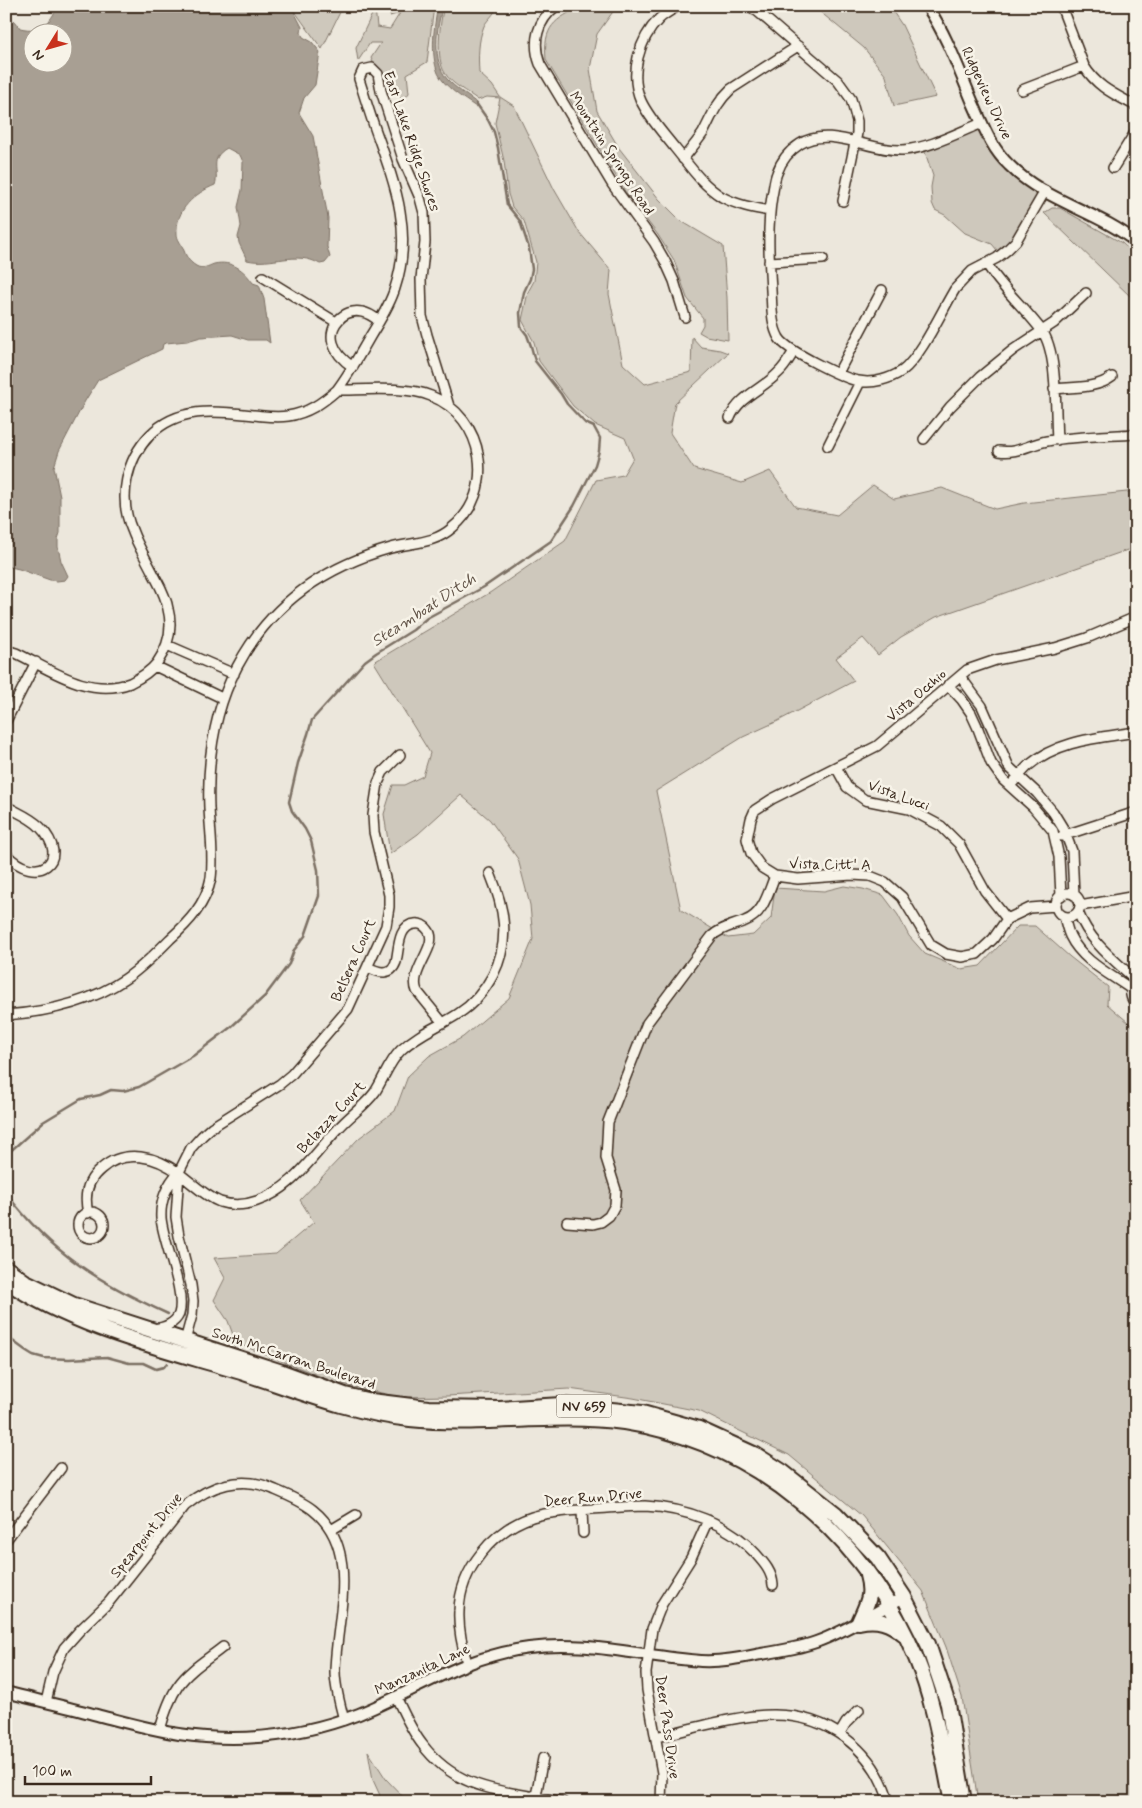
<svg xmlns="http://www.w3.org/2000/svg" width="1142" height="1808" font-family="Mynerve,sans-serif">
	<rect width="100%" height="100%" fill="#ece7dc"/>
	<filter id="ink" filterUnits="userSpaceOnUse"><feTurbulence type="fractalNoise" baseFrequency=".02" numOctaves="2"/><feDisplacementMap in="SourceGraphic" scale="10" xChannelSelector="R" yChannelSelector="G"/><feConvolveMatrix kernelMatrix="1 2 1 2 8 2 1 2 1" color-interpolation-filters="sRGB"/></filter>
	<g filter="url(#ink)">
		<path fill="#cec8bc" stroke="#84796d" d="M291,6h52l-21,43z
			M390,6h44l-7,56 -20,12 2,19 -6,8 -25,-28 -7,-15 10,-15h-11l-12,18 -2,-13 19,-40 2,19 13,2 10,-16 -10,3z
			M444,6h53c-3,10 -9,12 -13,20 -6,14 -6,32 -5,47l13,12 8,12 14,9 40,83 25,43 32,38 -2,24 14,70 22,20 46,-12 1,-35 9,10 19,3 8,3 -53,50 -5,30 24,36 48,14 28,-12 26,36 41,8 36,-30 21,14 48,-11 53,21 29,-6 112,-12v56l-200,70 -35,20 -23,18 -15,-17 -27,20 18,23 -76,40 -35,16 -87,54 25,119 47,28 25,-3 18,-17 4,-30 49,3 20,-5 19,3 20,6 15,20 11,21 16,18 36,15 19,-3 38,-40h17l35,31 38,30 -1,17 29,25v773h-158l-16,-105 -16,-50 -23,-56 -61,-75 -73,-61 -90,-44 -66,-13 -64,-9 -122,7 -48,1 -62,-14 -101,-40 -8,-22 -14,-21 11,-22 -11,-20 62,-4 38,-32 -14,-22 59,-62 36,-27 13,-35 21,-20 34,-19 46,-39 24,-59 -3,-34 -12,-46 -28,-39 -29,-25 -43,39 -28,20 -6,-40 9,-29h11l19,-9 7,-23 -56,-91 117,-70 74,-51 31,-61 27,-5 10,-17 -8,-20 -30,-13 -22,-19 -34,-45 -5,-19 -12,-22 6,-28 6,-11 2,-19 -12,-41 -12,-14 -4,-13 -4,-33 -9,-38 5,-25 -13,-1 -9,3c-10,-8 -27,-16 -33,-27 -10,-15 -5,-51 -1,-67z
			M582,6h35l-20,28 -7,35 7,42 22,37 40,51 22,22 42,25 4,52 1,42 -22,-4 -7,-4 4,-7v-7l-16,-20 -13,-38 -16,-25 -32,-42 -80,-133c-3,-34 8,-40 36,-54z
			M813,6h76l13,19 34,72 -42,9 -8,-30 -22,-28z
			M982,123l12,24 51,44 -23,40 -21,24 -9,-11 -27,-11 -20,-18 -10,-5 -3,-7 -1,-16 2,-11 -9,-27z
			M1052,208h8l62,35 14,13v51l-4,-9 -88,-85z
			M368,1751l18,28 22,23h-25l-10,-22z"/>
		<path fill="#a89f93" stroke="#7c7064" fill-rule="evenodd" d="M58,6h233l11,21 -1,6 2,4 9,5 8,10 -5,33 -11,13 -5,15 14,23 15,82 -1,29 3,10 -5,6 -5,1c-24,-14 -48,2 -73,-4l-8,-17 -1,-6 3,-11 -3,-19 4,-17 1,-28 -3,-7 -13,-7c-19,11 -7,22 -12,37 -20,8 -40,25 -38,49 0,5 4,9 6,14 3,8 5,13 13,18 7,4 12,0 18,-2 18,-4 30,6 39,19l6,2 5,14 6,44 -4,-3h-18l-16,-5 -31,2 -14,4 -21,2 -3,1 -1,5 -64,31 -13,21 -26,50 -5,16 6,30v36l-2,6v8l3,14 7,15 -3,4 -8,1 -7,-1 -31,-11 -13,-3v-549l10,5 4,6c22,5 29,-4 38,-22zM32,32h30v30h-30z
			M438,6h5c-7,21 -11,55 4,73 8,9 21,17 31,25l-2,3c-13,-9 -32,-20 -38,-34 -8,-20 -4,-47 0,-67z"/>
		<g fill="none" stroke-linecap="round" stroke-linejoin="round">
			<path stroke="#7c7064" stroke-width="2.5" d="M6,1155l37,-33 38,-23 19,-4 11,-5 12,1 16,-4 54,-31 38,-29 34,-31 24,-32 5,-14 11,-14 14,-40 -1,-26 -7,-29 -6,-12 -13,-18 -3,-9 9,-39 10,-29 4,-14 53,-59 11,-8 37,-23 14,-12 57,-31 67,-46 23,-35 21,-41 4,-14 1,-13 -6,-11 -9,-4 -18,-19 -6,-10 -26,-33 -4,-15 -4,-11 -6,-8 -1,-14 4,-21 6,-13 2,-10 -3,-21 -9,-27 -13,-16 -9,-57 -4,-16 -6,-12 -12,-17
				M6,1193c46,61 94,90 162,121
				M6,1336l19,14 8,5 11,3 25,1 38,-2 22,6h14l13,6 8,-2 3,-4
				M6,1792l16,10
				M375,1798l1,4"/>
			<g stroke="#3b2a1e" stroke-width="12">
				<path id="minor" d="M556,6c-19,15 -24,36 -16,58l72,120 42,58 11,19 9,20 11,36
					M678,6c-6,4 -14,8 -19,13 -20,20 -30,55 -18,82 8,17 22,32 33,46 15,18 28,38 48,50 15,8 31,11 48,14
					M746,6l11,5 81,70 13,18 6,22v12l-14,68
					M1061,6l23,60c13,21 30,28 52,40
					M1022,90l62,-24
					M982,123c-25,10 -52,25 -79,27 -32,2 -74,-25 -103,-6 -11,7 -19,17 -23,29 -3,7 -3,15 -5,23 -5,31 -3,62 -1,94 1,16 0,34 8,48 8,13 64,40 79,43 15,3 32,-2 44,-10 19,-14 40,-61 53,-82l17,-18 25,-13 10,-8 9,-9 29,-50
					M683,159c7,-9 14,-17 20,-26 9,-17 13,-30 28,-44l67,-43
					M1113,168l23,-37
					M769,262l54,-3
					M986,263c16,26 38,44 56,68 16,22 13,81 15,109
					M263,277l73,45
					M353,367c-9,-6 -17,-13 -20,-24 -5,-17 11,-35 29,-31 6,1 12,5 17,9
					M838,373l44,-83
					M1054,389c19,-2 42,0 58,-12
					M337,390c13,-17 23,-36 34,-55 9,-15 19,-30 24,-47 18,-54 1,-101 -17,-151 -7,-19 -13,-39 -19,-58l4,-9 9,-2 6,6 3,17 22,68 17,39 4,15 1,29 -4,37 1,37 5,19 22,71
					M730,418c9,-22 33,-29 48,-45 7,-6 11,-14 16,-22
					M924,439l26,-32 30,-30 33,-27 41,-27 32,-30
					M828,446l32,-64
					M999,451c18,3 31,-7 48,-10 29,-5 59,-5 89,-7
					M167,645l67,29
					M6,650l10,3c35,17 73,45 114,30 10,-5 20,-11 27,-20 11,-16 16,-35 11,-54 -2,-14 -10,-26 -16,-38 -7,-14 -15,-27 -20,-41 -14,-32 -6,-70 18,-95 29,-29 66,-24 104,-20 11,1 22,3 34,1 20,-3 34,-13 49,-26 28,0 69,-4 94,6 54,21 66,96 21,132 -18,16 -39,14 -61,20 -67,19 -121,56 -154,119 -23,44 -30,91 -28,141 1,22 5,47 2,70 -5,26 -22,44 -41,61 -14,14 -28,29 -45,40 -34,23 -79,33 -119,36
					M155,666l67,32
					M960,676l22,30 27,61 28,26 16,19 11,18 8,21 2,44
					M948,685l14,15 9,13 6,13 14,37 12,17 30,27 20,24 6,26 2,39
					M6,721l30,-59
					M836,767l11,20 18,13 44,9 32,17 18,18 26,47 22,28
					M1010,786c6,-7 12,-14 18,-20 30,-26 71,-28 108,-34
					M6,806c12,7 24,11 34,21 33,34 -4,60 -34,27
					M1062,836l74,-24
					M1056 905a12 12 0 1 1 24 0a12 12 0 1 1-24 0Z
					M1056,906l-26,2 -23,11 -14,20 -16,15 -15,3 -16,-3 -15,-9 -29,-48 -17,-15 -15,-6 -18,-1 -54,4 -23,-3 -13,-8 -11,-15 -4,-14 4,-20 4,-9 17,-11 105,-53 90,-76 29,-10 59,-12 32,-10 49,-21
					M1080,906l56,-10
					M1078,912c11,29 35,47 58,68
					M1064,917c2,6 3,13 6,19 12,25 40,38 61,53
					M368,967c11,6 23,9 28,-5 3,-13 2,-37 19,-38 5,-1 10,2 13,6 12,15 -20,41 -11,61l26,32
					M1134,984c-5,7 -4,14 2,20
					M78 1225a13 13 0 1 1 26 0a13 13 0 1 1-26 0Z
					M88,1213c-4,-17 -1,-33 13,-44 23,-21 56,-13 79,5 13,10 25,22 40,28 12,4 26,3 37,-1 36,-12 56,-46 81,-72 11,-13 27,-23 37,-37 9,-14 14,-30 26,-42 18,-17 37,-23 57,-36 14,-9 27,-24 35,-39 18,-35 11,-68 -3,-102
					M567,1222l26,2 8,-2 8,-6 6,-11 1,-15 -10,-32 2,-36 39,-99 65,-87c10,-9 21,-10 33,-15 19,-7 23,-29 30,-45
					M153,1329c10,-1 22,-5 26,-15 7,-23 -16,-71 -18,-96 -1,-17 6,-34 18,-46
					M185,1341l7,-26 1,-14 -2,-16 -12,-49 -3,-19 3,-45 12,-24 11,-12 10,-9 68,-43 12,-10 56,-65 38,-83 3,-19v-12l-15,-63 -1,-17 5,-32 5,-11 17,-17
					M582,1510l1,23
					M331,1530l25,-15
					M6,1540l55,-72
					M467,1663c-5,-17 -9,-34 -8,-52 1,-42 34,-81 73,-94 19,-6 40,-6 60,-8 18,-1 36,-3 53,-3 40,2 83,17 110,47 8,9 17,18 18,32
					M396,1697c8,16 15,33 26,47 37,50 86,46 141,58
					M46,1702l7,-30 11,-24 16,-18 29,-28 76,-96c25,-21 57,-31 88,-17 14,6 29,12 40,21 49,39 23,108 22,161 0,17 5,33 9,49
					M160,1730c4,-15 9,-31 18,-44 11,-16 30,-27 45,-39
					M840,1733l6,-10 13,-13
					M656,1737c36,-8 80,-22 116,-22 55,-1 102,34 117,87
					M536,1796l7,-38
					M661,1802l1,-29 -15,-83 -1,-17 6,-44 10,-25 29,-46 17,-38"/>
			</g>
			<g stroke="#3b2a1e" stroke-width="14">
				<path id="tertiary" d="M927,6c20,30 32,64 46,97 10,22 18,45 36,62 35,36 89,46 127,77
					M6,1692c30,8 61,15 91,23 27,7 55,15 82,19 61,9 123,2 180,-20 59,-24 105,-58 170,-66 58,-8 114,9 172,13 21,1 40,-3 60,-7 19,-3 38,-6 55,-12 31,-11 59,-30 88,-45"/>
			</g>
			<g stroke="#3b2a1e" stroke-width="18">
				<path id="primary" d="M6,1268l18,13 50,24 208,67 63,23 26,6 57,7 72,1 61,-4 81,8 57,16 57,26 27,17 53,42 42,44 26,39 24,47 20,60 16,98
					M6,1281c71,48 157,67 238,92 54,18 109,40 166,46 71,8 143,-7 214,3 132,20 241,114 292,236 19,46 26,95 36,144
					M859,1622c8,-19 14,-26 8,-47
					M859,1622c18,-4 31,0 45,12"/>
			</g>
			<use href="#minor" stroke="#f7f3e8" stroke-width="9"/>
			<use href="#tertiary" stroke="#f7f3e8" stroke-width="10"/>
			<use href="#primary" stroke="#f7f3e8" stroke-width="14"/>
		</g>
	</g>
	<g text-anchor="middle" stroke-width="5" stroke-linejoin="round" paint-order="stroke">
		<rect fill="#f7f3e8" stroke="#73665b" stroke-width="1" x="556.5" y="1394.5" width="55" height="23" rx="4"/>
		<g font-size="14" font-weight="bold" fill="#3b2a1e">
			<text x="584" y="1411">NV 659</text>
		</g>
		<g font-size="15" fill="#3b2a1e" stroke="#f7f3e8">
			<text transform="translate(987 93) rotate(65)" y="5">Ridgeview Drive</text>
			<text transform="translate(412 141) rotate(71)" y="5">East Lake Ridge Shores</text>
			<text transform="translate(612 153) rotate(57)" y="5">Mountain Springs Road</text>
			<text transform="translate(916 695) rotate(-40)" y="5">Vista Occhio</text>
			<text transform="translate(899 795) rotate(20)" y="5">Vista Lucci</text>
			<text transform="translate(830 864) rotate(1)" y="5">Vista Citt' A</text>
			<text transform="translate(353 960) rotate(-66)" y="5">Belsera Court</text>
			<text transform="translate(331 1117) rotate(-47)" y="5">Belazza Court</text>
			<text transform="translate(294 1358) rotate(18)" y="5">South McCarran Boulevard</text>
			<text transform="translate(593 1497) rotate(-5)" y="5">Deer Run Drive</text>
			<text transform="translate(146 1535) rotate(-51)" y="5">Spearpoint Drive</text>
			<text transform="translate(422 1669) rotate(-25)" y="5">Manzanita Lane</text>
			<text transform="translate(668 1727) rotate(82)" y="5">Deer Pass Drive</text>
		</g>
		<g font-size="16" font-style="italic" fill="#615347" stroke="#f7f3e8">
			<text transform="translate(423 609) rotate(-33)" y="6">Steamboat Ditch</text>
		</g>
	</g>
	<rect width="1142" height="1808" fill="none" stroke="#f7f3e8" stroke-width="25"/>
	<rect x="12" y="12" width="1117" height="1783" fill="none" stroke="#3b2a1e" stroke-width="2" filter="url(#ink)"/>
	<g transform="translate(48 48) rotate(233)"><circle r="24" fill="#f7f3e8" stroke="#aca397"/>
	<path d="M0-4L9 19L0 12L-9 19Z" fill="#c8321e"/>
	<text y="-8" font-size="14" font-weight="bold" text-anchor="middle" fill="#3b2a1e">N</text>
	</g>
	<path d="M25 1776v8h126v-8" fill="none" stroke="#3b2a1e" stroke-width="2.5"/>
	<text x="32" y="1776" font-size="15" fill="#3b2a1e" stroke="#f7f3e8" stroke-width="4" paint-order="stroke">100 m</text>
</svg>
